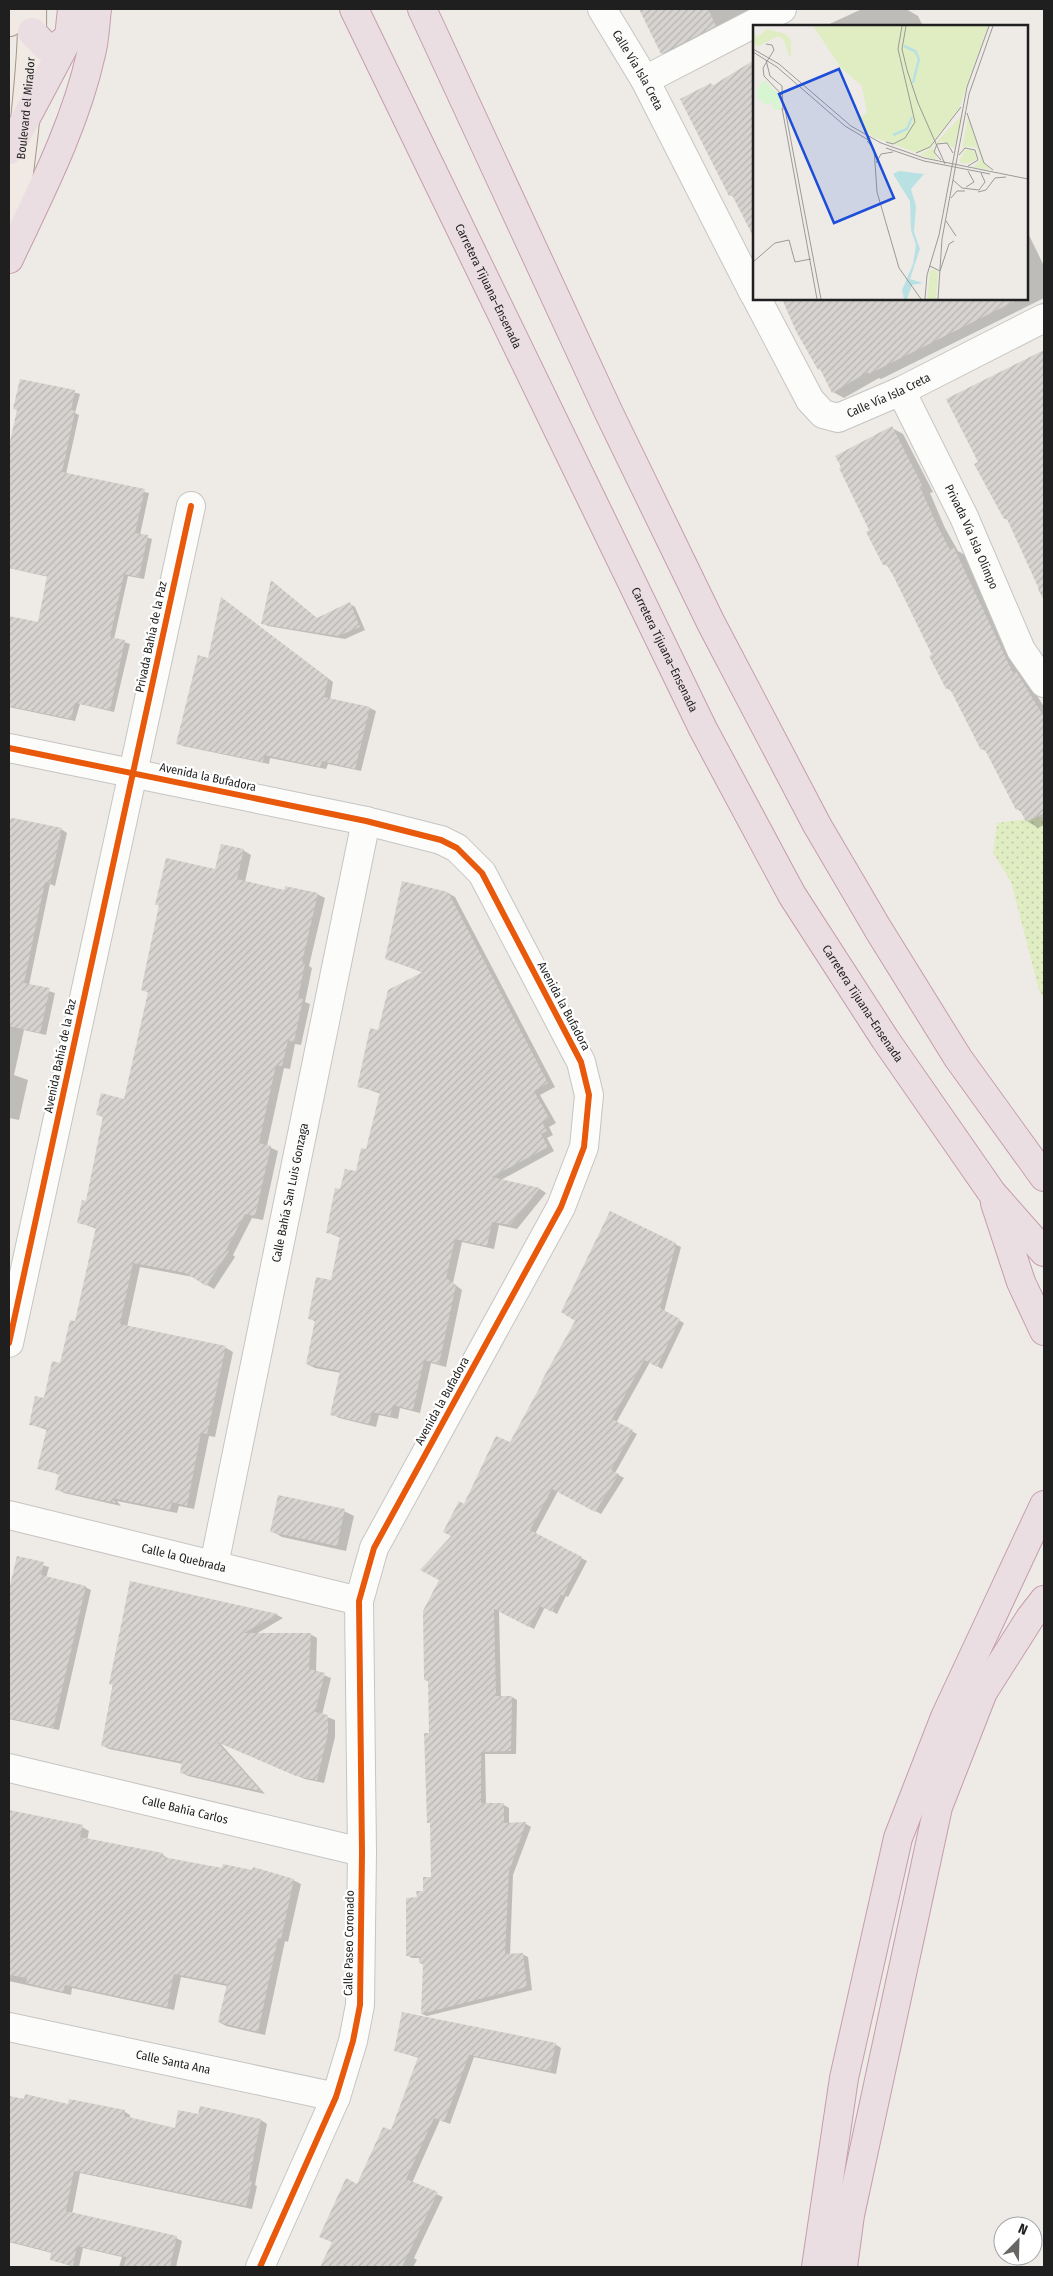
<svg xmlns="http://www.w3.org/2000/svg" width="1053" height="2276" font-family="'Fira Sans Condensed',sans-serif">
	<defs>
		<pattern id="grass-dots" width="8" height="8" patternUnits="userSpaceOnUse" patternTransform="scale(1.25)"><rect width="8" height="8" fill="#e0edc3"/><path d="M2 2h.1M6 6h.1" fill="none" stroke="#c0cba7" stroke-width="1.8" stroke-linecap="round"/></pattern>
		<pattern id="building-hatch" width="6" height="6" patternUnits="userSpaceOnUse" patternTransform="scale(1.25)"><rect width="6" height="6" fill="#d6d3d0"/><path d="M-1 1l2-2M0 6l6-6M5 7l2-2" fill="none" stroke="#b7b5b2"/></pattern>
	</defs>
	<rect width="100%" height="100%" fill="#eeebe7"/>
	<path fill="url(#grass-dots)" d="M1044,817v183l-5,-10 -28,-108 -18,-29 4,-30z"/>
	<path fill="#0003" d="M640,9h121l-92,49 -7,-5z
		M862,9h44l12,7 5,10h-98z
		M754,61v162l-9,-5 -9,-20 -6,-3 -19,-110 3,1z
		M1027,231l17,35v32l-163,81 -2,-1 -35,20 -11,-6 -50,-93h244z
		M1044,351v249l-6,-11 6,-3 -34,-65 -6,-3 -24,-56 -32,-62z
		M21,380l59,14 -5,19 4,2 -13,59 83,19 -9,42 12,4 -8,40 -16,-3 -14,63 16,5 -16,68 -34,-8 -5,17 -66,-14v-90l30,6 10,-46 -40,-9v-116l9,-42z
		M892,428l11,6 30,58 -3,1 15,35 13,23 7,4 56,120 6,4 17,28v118l-6,3 -11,-7 -4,-8 -6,-4 -29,-57 -6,-3 -29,-57 -6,-4 -17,-31 4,-1 -45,-89 -5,-3 -13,-33z
		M227,602l106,80 -3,18 40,8 6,3 -15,60 -33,-7 -2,5 -56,-11 -1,6 -86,-18 -6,-3 32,-84z
		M350,604l5,3 10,23 -20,9 -77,-13 -6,-3 56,-4z
		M9,819l52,10 6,4 -12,53 -5,-2 -21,101 26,8 -9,42 -22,-5 -10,45 14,5 -9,40 -10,-2z
		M243,850l8,5 -6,27 40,9 32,3 8,4 -16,68 3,2 -7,34 5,2 -9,41 -6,-1 -5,25 -6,-1 -17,78 11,5 -15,69 -11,-2 -19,37 2,2 -21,32 -21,-12 -53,-10 -13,60 99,21 7,4 -18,85 -6,-1 -15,73 -15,-3 -2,7 -60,-12 4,5 -57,-13 -7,-4 3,-14 -21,-7 8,-38 -17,-6 31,-60 15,-41 21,-94 -19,-7 8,-20 18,-84 -6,-4 27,-14 24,-107 -7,-4 18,-83 -3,-2 59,-33z
		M448,893l7,4 100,190 -15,8 16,28 -7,4 4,8 -6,3 7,13 -53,29 39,9 6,4 -29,36 -18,-4 -5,24 -32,-7 -9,41 9,7 -16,77 -15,-4 -11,50 -20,-5 -2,11 -19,-4 -3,12 -37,-9 -7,-4 9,-41 -26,-5 -8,-4 9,-42 -7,-4 23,-37 9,-43 -14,-6 14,-41 15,-19 11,-21 14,-57 -22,-8 20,-55 45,-58 -38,-15z
		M610,1213l71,34 -17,65 20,11 -22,46 -12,-7 -34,61 21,11 -22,39 9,5 -23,36 -43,-23 -23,43 52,27 -19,36 -2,-1 -9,18 -12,-7 -11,22 -35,-18 2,86h11l5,3 -1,54h-31l1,50 18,1 5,3v16h17l5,3 -18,48 -3,80 12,-1 6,3 4,33 -105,26 -5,-2 2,-49 -4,-2v-5h-8l-5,-3 11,-57 14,-20 -2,-196 -5,-2 15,-100 12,-44 13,-31 46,-61 66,-124z
		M344,1511l10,5 -8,35 -64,-14 -10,-6z
		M17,1558l32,9 -3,11 39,9 6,3 -32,140 -50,-11v-125z
		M131,1582l146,33 6,3 -27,16h54l7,4 -1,34 15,6 -9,37 13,5v17l-11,46 -19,-4 -85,-36 45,51 -77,-18 -7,-4 2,-8 -74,-15 -7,-4z
		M9,1811l73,16 7,4 -2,9 76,15 7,5 123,20 8,4 -13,58 -3,-1 -20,94 -39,-9 -7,-4 8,-36 -46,-9 -7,33 -102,-22 -1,7 -62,-14z
		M555,2044l6,4 -5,26 -82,-17 -24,67 -10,-4 -28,63 31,14 -29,61 3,2 -4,7h-92l12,-25 -12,-5 37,-51 33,-54 28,-74 -23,-7z
		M9,2097l116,15 5,3v4l46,10 23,-14 2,-7 60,12 6,4 -12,61 2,1 -5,23 -172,-36 -8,41 104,24 6,3 -6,26h-57l3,-10 -39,-9 -4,19h-4l-24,-7 1,-7 -43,-11z"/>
	<path fill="url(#building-hatch)" d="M639,9h69l8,17 -55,28z
		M754,60v178l-22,-43 -3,1 -49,-97 31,-16 1,3z
		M782,299h237l-150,75 -1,-2 -36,21 -12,-24 -2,1 -22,-39z
		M1044,350v250l-38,-83 -2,2 -30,-55 4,-2 -32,-63z
		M20,379l55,11 -4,20 4,1 -13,61 83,17 -10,44 13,2 -9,42 -15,-3 -14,63 15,3 -15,70 -35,-7 -4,16 -62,-13v-90l29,6 9,-46 -38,-8v-122l8,-36 -4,-1z
		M892,426l30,59 -2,2 15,34 15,29 4,-2 59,125 3,-2 28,46v96l-18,9 -7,-14 -3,2 -32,-62 -3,2 -32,-63 -3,2 -17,-33 3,-1 -38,-78 -8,-13 -3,1 -17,-33 3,-2 -30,-62 2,-1 -6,-11z
		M271,580l46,38 33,-16 10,25 -22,9 -77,-12z
		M221,597l107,81 -4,19 46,10 -15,62 -33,-8 -2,6 -56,-12 -1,7 -87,-18 22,-89 10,3z
		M13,818l49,10 -12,55 -5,-1 -21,101 26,5 -10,45 -31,-7v-207z
		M221,844l23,5 -7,30 47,11 1,-4 33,7 -16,69 3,1 -7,35 5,1 -9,43 -6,-2 -6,26 -6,-1 -17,78 12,3 -16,70 -10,-2 -19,36 3,1 -23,35 -20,-13 -53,-10 -13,61 106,22 -19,88 -6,-1 -14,73 -15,-4 -2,8 -58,-12 4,5 -61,-13 4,-16 -22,-5 10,-41 -18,-3 6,-29 9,2 8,-37 8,2 10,-43 5,1 21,-94 -19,-4 5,-23 4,1 17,-85 -7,-1 5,-22 23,6 24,-107 -7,-2 18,-85h-4l11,-47 49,11z
		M402,881l46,11 100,191 -14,8 15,27 -7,4 5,9 -6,3 7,13 -56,30 48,11 -30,37 -18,-3 -5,24 -32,-7 -9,39 10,7 -17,79 -15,-4 -11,50 -20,-5 -3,11 -18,-4 -3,12 -39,-9 10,-44 -34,-7 9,-44 -7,-1 8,-42 15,3 9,-44 -14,-3 9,-45 5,1 5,-20 11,2 5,-23 5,1 14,-57 -23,-5 13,-59 8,2 10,-40 35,-18 -38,-13z
		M610,1211l66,32 -16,65 20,11 -23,48 -13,-7 -32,59 21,11 -22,40 8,4 -24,38 -43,-23 -22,41 52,27 -19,39 -2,-2 -9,18 -12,-6 -11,21 -35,-18 2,87h16l-1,55 -30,1v51h23v20l22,-1 -17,50 -4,82 18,-1 4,34 -106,27 2,-50 -4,-1v-7h-13v-58l11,-1 -1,-6h7v-14h8l-1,-54h-3l-3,-90h5l-1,-53h-4l-1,-69 16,-31 -19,-10 31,-34 -8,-4 16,-31 5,3 32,-68 14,6 32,-59 -1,-1 34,-61 -14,-9z
		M278,1495l67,14 -8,37 -67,-14z
		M17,1556l27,6 -3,13 45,11 -33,142 -44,-10v-129z
		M130,1581l148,33 -34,19h67l-2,36 16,4 -10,39 13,3v18l-11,47 -21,-4 -79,-34 44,49 -81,-18 2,-11 -81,-16 12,-61 -4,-1z
		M9,1810l74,15 -3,12 83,16v4l59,11 1,-4 29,6 1,-3 41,12 -13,60 -3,-1 -20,94 -40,-10 9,-38 -53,-10 -7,33 -102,-22 -2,7 -37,-9 1,-5 -18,-3z
		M402,2012l154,31 -6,28 -81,-16 -25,67 -10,-4 -28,61 32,13 -36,75h-82l12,-25 -13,-5 27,-59 11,6 26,-57 8,3 27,-73 -24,-6z
		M25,2094l43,10 1,-5 56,11 -1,6 51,12 3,-18 20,4 2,-8 61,13 -12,62 3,1 -6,24 -172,-35 -8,40 111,25 -7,31h-46l2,-10 -49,-11 -4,20 -23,-6 1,-8 -42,-11v-145l15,3z"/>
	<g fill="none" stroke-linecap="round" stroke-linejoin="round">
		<g stroke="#c6c5c3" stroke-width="30">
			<g id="minor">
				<path id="s1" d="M602,9l43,71 109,214"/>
				<path d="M645,80l137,-71"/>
				<path id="s2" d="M757,299l53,101 13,14 15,4 63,-27 143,-73"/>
				<path id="s3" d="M901,391l63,126 57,133 23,33"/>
				<path d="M9,748l357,73 75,19 16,8 25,25 99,189 8,33 -5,52 -23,60 -187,341 -15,53 3,251 -2,153 -7,36 -17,56 -76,170"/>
				<path d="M9,1343l182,-837"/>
				<path id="s4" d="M9,1515l350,86"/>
				<path id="s5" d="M214,1565l152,-744"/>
				<path id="s6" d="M9,1768l353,84"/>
				<path id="s7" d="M9,2027l327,70"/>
			</g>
		</g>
		<g stroke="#a49583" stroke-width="30">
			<g id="major">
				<path d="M9,22l1,-13"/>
				<path id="s8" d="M9,237c8,-45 14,-91 18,-137 3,-30 6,-60 5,-91"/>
			</g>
		</g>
		<g stroke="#c69cae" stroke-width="30">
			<g id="highway">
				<path id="s9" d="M354,9l349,720 89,166 93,144 107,154 52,59"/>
				<path d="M422,9l187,404 102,210 106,202 61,104 80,129 86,119"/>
				<path d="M32,32l13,14 10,2 14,-11"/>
				<path d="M9,150l60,-113 3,-28"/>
				<path d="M9,259c31,-66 66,-133 82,-205 4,-14 4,-30 6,-45"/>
				<path d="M995,1203l26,79 23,49"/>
				<path d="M816,2267l28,-189 54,-240 47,-121 99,-212"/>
				<path d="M843,2267l7,-52 88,-408 45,-115 47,-74 14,-18"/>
			</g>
		</g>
		<use href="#minor" stroke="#fcfcfb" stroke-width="28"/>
		<use href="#major" stroke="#f1eae4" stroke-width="28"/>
		<use href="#highway" stroke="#ebdee2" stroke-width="28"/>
		<g stroke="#fff" stroke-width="9">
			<path id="cycleway" d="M9,748l357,73 75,19 16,8 25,25 99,189 8,33 -5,52 -23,60 -187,341 -15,53 3,251 -2,153 -7,36 -17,56 -76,170
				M9,1343l182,-837"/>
		</g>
		<use href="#cycleway" stroke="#e8590c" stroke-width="6"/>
	</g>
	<g text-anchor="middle" stroke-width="4.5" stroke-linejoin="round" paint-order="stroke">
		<g font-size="12" fill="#1f1f1f" stroke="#fff">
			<text dy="4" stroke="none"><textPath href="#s1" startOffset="71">Calle Vía Isla Creta</textPath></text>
			<text dy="4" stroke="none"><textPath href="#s8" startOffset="130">Boulevard el Mirador</textPath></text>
			<text dy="4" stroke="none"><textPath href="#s9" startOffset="308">Carretera Tijuana–Ensenada</textPath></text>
			<text dy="4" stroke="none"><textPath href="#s2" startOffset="204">Calle Vía Isla Creta</textPath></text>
			<text dy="4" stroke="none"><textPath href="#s3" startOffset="162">Privada Vía Isla Olimpo</textPath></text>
			<text transform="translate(151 637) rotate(-78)" y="4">Privada Bahía de la Paz</text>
			<text dy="4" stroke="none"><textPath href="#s9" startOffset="712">Carretera Tijuana–Ensenada</textPath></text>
			<text transform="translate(208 777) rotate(12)" y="4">Avenida la Bufadora</text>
			<text dy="4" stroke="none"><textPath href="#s9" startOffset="1118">Carretera Tijuana–Ensenada</textPath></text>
			<text transform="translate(564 1006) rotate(62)" y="4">Avenida la Bufadora</text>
			<text transform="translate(60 1056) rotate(-78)" y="4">Avenida Bahía de la Paz</text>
			<text dy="4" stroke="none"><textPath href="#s5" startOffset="380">Calle Bahía San Luis Gonzaga</textPath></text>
			<text transform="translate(442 1401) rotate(-61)" y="4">Avenida la Bufadora</text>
			<text dy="4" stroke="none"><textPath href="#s4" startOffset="180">Calle la Quebrada</textPath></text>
			<text dy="4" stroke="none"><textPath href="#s6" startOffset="181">Calle Bahía Carlos</textPath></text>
			<text transform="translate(349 1943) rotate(-89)" y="4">Calle Paseo Coronado</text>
			<text dy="4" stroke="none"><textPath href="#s7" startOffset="168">Calle Santa Ana</textPath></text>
		</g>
	</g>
	<g transform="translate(753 25)">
		<rect width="275" height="275" fill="#eeebe7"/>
		<path d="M60,1h175l-29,83 -31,40 -11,4 -46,-17 -15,-17 11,-6 -5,-27 -21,-18zM14,4l19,5 5,6v15l-2,1 -5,-16 -6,-4 -19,10 -6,-1v-13l5,5zM210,89l-9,34 -12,-7 -9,6 4,13 -17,-5 11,-7zM215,92l16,45 6,8 -17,-3 8,-8 -4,-11 -9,-2 -6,4zM220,124l4,10 -10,5 -8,-2 6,-12zM182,244l3,4 -2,26h-9l3,-28z" fill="#e0edc3"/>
		<path d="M11,55l14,14 3,15 -7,1 -1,-7 -8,1 -8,-7 1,-9z" fill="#d6f5d0"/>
		<path d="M146,146l25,3 -13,15 5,17 -2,26 6,17 -10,30 13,4 -11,2 -5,14h-3l-2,-9 11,-26 3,-19 -5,-15 -1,-29 -17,-27z" fill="#b8e1e4"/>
		<path fill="none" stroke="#b8e1e4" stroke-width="2.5" d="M151,21l11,5 4,8 -6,24M140,110l14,-6 5,-12"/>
		<path fill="none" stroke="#9b9997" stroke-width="1" d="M153,1l-4,23 5,21 11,33 27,61M13,19l6,1 2,5 -11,18 1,8 18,19M0,24l26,15 72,62 30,17 43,15 104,21M0,27l24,15 68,59 25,15M13,35l4,16 12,10 1,24M31,79l37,195M29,83l35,191M214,88l17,50 9,7M114,116l7,8 3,43 22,76 22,31M133,117l7,2 12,-6 10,-16 -17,-73 4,-23M133,123l38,13 66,13M163,128l14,-6 31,-40M206,130l6,-7 10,2 3,10 -10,6M188,135l-7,-8 3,-8 10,-1 6,10M123,138l5,-9 12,-2M200,155l9,8 17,2 6,-8 -4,-9M213,162l8,-5 -6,-11M225,167l8,-2 9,-12 11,-1M198,173l6,-7h8M193,196l10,15M0,237l22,-19 14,-3 6,22 16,-3M177,241l10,5 9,-27 5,-3M172,274l2,-24 12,-40 28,-148 22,-61M185,274l4,-60 27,-145 24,-68"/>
		<path fill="#1d4ed8" fill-opacity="0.15" stroke="#1d4ed8" stroke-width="2.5" d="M86,44l55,129 -60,25 -55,-129z"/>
		<rect width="275" height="275" fill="none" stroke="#1f1f1f" stroke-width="2.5"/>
	</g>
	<rect width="1053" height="2276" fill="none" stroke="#1f1f1f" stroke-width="20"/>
	<g transform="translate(1018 2241) rotate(23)"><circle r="24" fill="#ffffff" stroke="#a5a5a5"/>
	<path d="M0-4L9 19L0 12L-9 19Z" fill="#676665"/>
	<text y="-8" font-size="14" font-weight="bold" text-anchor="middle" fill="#1f1f1f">N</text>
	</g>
</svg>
